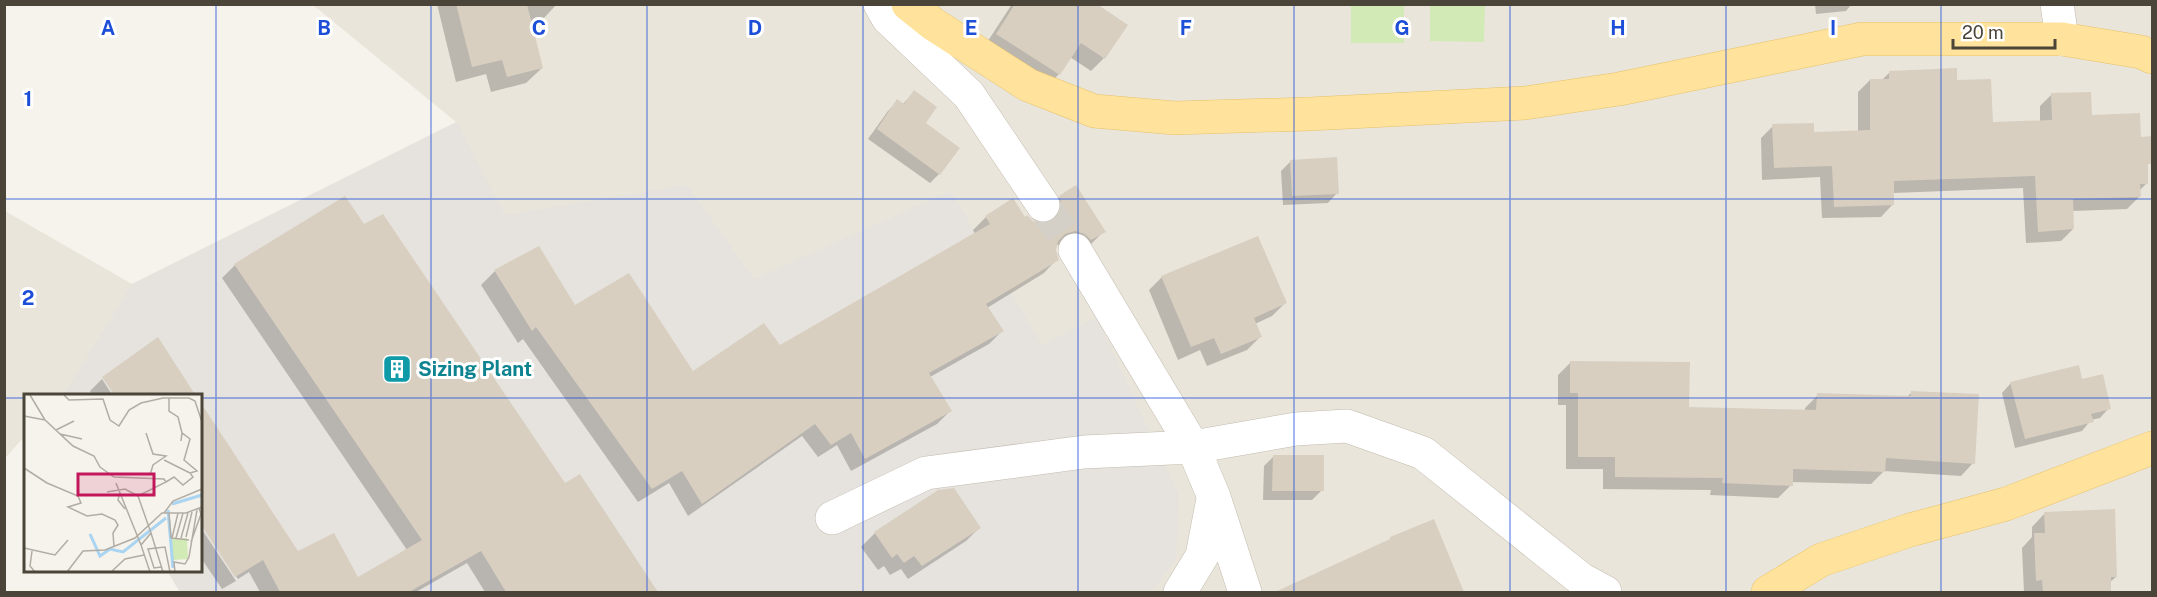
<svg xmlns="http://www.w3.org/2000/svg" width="2157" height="597" font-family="'Public Sans',sans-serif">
	<rect width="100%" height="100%" fill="#f6f3ec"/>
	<path fill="#eae5da" d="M313,5h1839v587h-1972l-12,-20h33v-176h-134l-2,-3 -3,3h-36l-1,40 -20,22v-247l127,73 324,-162z"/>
	<path fill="#e6e2dd" d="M457,122l48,93 182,-30 67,94 197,-88 91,154 55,-27 82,178 -3,63 -25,33h-971l-12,-20h33v-176h-134l-2,-3 67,-109z"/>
	<path fill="#d2eab5" d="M1351,5h53v38h-53z
		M1430,5h55l-1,37 -54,-1z"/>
	<path fill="#0003" d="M437,4h120l-14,15 -13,3 12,46 -16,15 -35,9 -5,-18 -30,8z
		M1012,4h82l10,54 -13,13 -21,-14 -11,17 -13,14 -62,-41z
		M1815,4h37l-6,7 -30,3z
		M1890,72l66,9 35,42 49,-1v-16l12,-12 39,22 49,22 7,45 -8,8v6l-12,12 -55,2 1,18 -12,12 -35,2 -3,-55 -130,5v11l-12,13 -59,1 -2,-41 -58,3 -1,-42 12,-12 40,7 45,-1v-40l12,-12h12z
		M914,92l25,82 -9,9 -62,-44 20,-28 10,-10 4,4z
		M1291,161l46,32 -9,10 -45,2 -2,-34z
		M1060,197l44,34 -13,13 -35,1 -1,5 2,9 -13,14 -57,35 15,23 -13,13 -59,33 20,34 -13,13 -86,47 -14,-26 -19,12 -16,-21 -114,80 -19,-33 -31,19 -115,-163 -5,4 -37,-58 13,-13 45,-24 35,59 118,67 87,-27 196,-113 -2,-4 13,-13 38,2 10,4 10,2 4,-1 1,-6 -2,-8z
		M364,226l200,259 16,-9 76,116h-171l-18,-29 -51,29h-156l-11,-20 -11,7 -37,-56v-117l96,147 61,27 49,-30 -185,-272 13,-13z
		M1162,277l123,26 -13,13 -17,8 5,13 -13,13 -40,16 -7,-16 -22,10 -29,-70z
		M1570,363l117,45 118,3v-3l13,-13 89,2 5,-5 61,71 -12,13 -77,-5 -13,13 -80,-2v3l-13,13 -68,-3 1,-5 -108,-1v-20h-37v-64h-8v-30z
		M102,379l11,17h-20l-3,-5z
		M2081,381l28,27 -9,10 -9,2 -9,11 -67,17 -13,-55 9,-10z
		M1274,456l48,34 -10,10h-49l1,-34z
		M938,492l41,36 -13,13 -58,38 -7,-10 -11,6 -6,-9 -6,4 -17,-23 14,-14z
		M2045,513l71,64 -7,6 1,9h-86l-2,-44 10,-11v-10z
		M1434,521l29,71h-157l-3,-5z
		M201,528l35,53 -14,8 -21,-31z"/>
	<path fill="#d8cfc1" d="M456,4h71l16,64 -36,9 -5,-17 -30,7z
		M1015,4h82l31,21 -23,34 -24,-16 -21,32 -64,-41z
		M1957,68v12l34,-1 2,43 59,-2 -1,-27 40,-1 1,23 48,-2 1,24 11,-1v28h-4v20h-8l1,13 -68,2 1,30 -36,3 -3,-56 -141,5v24l-60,2 -2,-41 -58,2 -2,-44 42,-1v9l56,-2v-51h19v-8z
		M914,90l23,17 -11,16 34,25 -20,27 -63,-46 20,-30 7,5z
		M1337,157l2,37 -47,2 -2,-36z
		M1076,185l30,47 -15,8 -6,-6 -10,-3 -10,3 -7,7 -2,9 3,10 -73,44 18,27 -75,42 23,38 -87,48 -14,-26 -20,12 -16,-21 -113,80 -20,-33 -30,18 -116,-162 -4,4 -38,-61 45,-24 36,59 54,-32 64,98 71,-48 16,22 210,-121 -5,-8 28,-18 12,19 2,-2 7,7 10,2 9,-3 7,-8 2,-9 -3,-8z
		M345,196l19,28 19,-10 182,269 15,-9 78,118h-152l-25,-41 -72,41h-129l-17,-32 -28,17 -34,-52v-122l97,148 36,-18 24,44 64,-37 -188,-276z
		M1258,236l29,67 -33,15 8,19 -41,17 -7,-16 -23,9 -30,-71z
		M158,337l38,59h-81l-13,-19z
		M1570,361l120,1 -1,45 127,3 1,-17 94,3v-5l68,3 -4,70 -89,-6 -1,14 -92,-3v17l-71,-3 1,-5 -108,-1v-20h-37v-64h-8z
		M2079,365l3,14 21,-5 8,35 -20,5 3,8 -69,17 -15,-57z
		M1273,455h51v36h-52z
		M954,488l27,40 -59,38 -8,-10 -10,7 -7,-9 -5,4 -18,-26 64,-42z
		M2115,509l2,68h-6v15h-68l-1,-12 -6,1 -2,-48h11l-1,-21z
		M1434,519l30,73h-189l115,-53v-2z"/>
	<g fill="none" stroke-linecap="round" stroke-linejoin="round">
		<path stroke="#d4d0c8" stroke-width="33" stroke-dasharray="33 16" stroke-linecap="butt" d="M1043,205l32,45"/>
		<g stroke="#c2bbae" stroke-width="34">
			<path id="minor" d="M880,4l8,14 81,77 74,110
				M2057,4l5,35
				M1075,250l118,197 21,50 31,95
				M832,518l94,-45 158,-21 109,-5 103,-18 51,-3 76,27 158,126 24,13
				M1180,592l22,-36 11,-57"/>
		</g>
		<g stroke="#e6c16a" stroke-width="34">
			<path id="major" d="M908,4l25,20 95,61 66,26 81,7 134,-4 216,-11 94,-14 243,-50h200l79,13 11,5
				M1768,592l53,-32 89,-30 96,-26 146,-56"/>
		</g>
		<use href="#minor" stroke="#fff" stroke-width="33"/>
		<use href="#major" stroke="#ffe39c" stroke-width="33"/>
	</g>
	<path fill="none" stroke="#1d4ed8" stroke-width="1.5" stroke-opacity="0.55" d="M216,4v588M431,4v588M647,4v588M863,4v588M1078,4v588M1294,4v588M1510,4v588M1726,4v588M1941,4v588M4,199h2148M4,398h22M201,398h1951"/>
	<defs>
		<g id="building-square" transform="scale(1.5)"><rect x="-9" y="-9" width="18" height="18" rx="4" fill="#0f9aa8" stroke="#fff"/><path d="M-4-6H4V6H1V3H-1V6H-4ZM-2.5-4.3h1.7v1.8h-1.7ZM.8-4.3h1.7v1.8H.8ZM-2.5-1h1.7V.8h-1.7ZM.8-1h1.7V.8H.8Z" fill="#fff"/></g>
	</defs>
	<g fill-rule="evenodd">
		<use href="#building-square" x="397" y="369"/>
	</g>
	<g text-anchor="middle" stroke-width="6" stroke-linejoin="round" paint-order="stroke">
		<g font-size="20" font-weight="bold" fill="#0d838f" stroke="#fff" text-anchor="start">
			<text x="418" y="376">Sizing Plant</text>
		</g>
	</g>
	<g transform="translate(24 394)">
		<rect width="178" height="178" fill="#f6f3ec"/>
		<path d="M163,144l1,21 -15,1 -3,-21z" fill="#d2eab5"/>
		<path fill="none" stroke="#a9d4f2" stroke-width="3" d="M148,110l30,-9M144,116l5,58M66,140l10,22 10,-7 13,3 43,-34"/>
		<path fill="none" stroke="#b2ada4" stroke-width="1.5" d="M6,1l15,25M40,1l5,5 34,-1 7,21 9,6 10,-16 12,-7 22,-5h26l6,3 7,21M145,4v13l9,6 4,16M0,22l21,4 28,26 21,10 6,11 14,10 50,2 2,3 -28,14 13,37 -10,12 9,27M32,36l18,-9M122,39l7,21 13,2 -13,9 -3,10M36,40l22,5M140,66l26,13M0,74l23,15 31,13 3,7 -13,4 19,9 15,-2 13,6 3,5 -5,8 1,14M142,88l8,-5 9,8 10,-8 -3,-4 7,-2 -13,-11 6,-21 -8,-6 -1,8M92,89l25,62M83,98l18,-3 13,7M96,98l-2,8 7,9M140,119l9,-12 29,-12M154,119l-6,25 17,2M145,120l2,24M127,139l12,39M162,143l6,-25M152,144l7,-25M157,144l7,-25M167,148l10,-28 -2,-6M0,154l31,7 13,-15M8,157l-2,15 5,6M137,173l-7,1 -6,-19 17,-2 5,25M88,177l13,-12 19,-4M43,178l16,-21 22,-1 30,-12 27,-25h24l16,-6M151,178l-1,-10 11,2 4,-7 8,-47"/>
		<path fill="#c2185b" fill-opacity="0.15" stroke="#c2185b" stroke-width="3" d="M54,80h76v21h-76z"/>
		<rect width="178" height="178" fill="none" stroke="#4b4439" stroke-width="3"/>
	</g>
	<g font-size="20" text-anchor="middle" font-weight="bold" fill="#1d4ed8" stroke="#fff" stroke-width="6" stroke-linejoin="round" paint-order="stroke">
		<text x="108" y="35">A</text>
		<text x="324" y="35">B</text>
		<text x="539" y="35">C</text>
		<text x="755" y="35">D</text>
		<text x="971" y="35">E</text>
		<text x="1186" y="35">F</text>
		<text x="1402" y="35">G</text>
		<text x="1618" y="35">H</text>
		<text x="1833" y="35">I</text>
		<text x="28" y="106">1</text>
		<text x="28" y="305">2</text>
	</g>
	<rect width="2157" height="597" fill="none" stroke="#4b4439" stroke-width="12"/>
	<path d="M1953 39v9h102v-9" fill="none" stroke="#4b4439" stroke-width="3"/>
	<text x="1962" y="39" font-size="18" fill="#4b4439" stroke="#ffffff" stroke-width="4.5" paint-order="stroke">20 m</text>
</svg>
